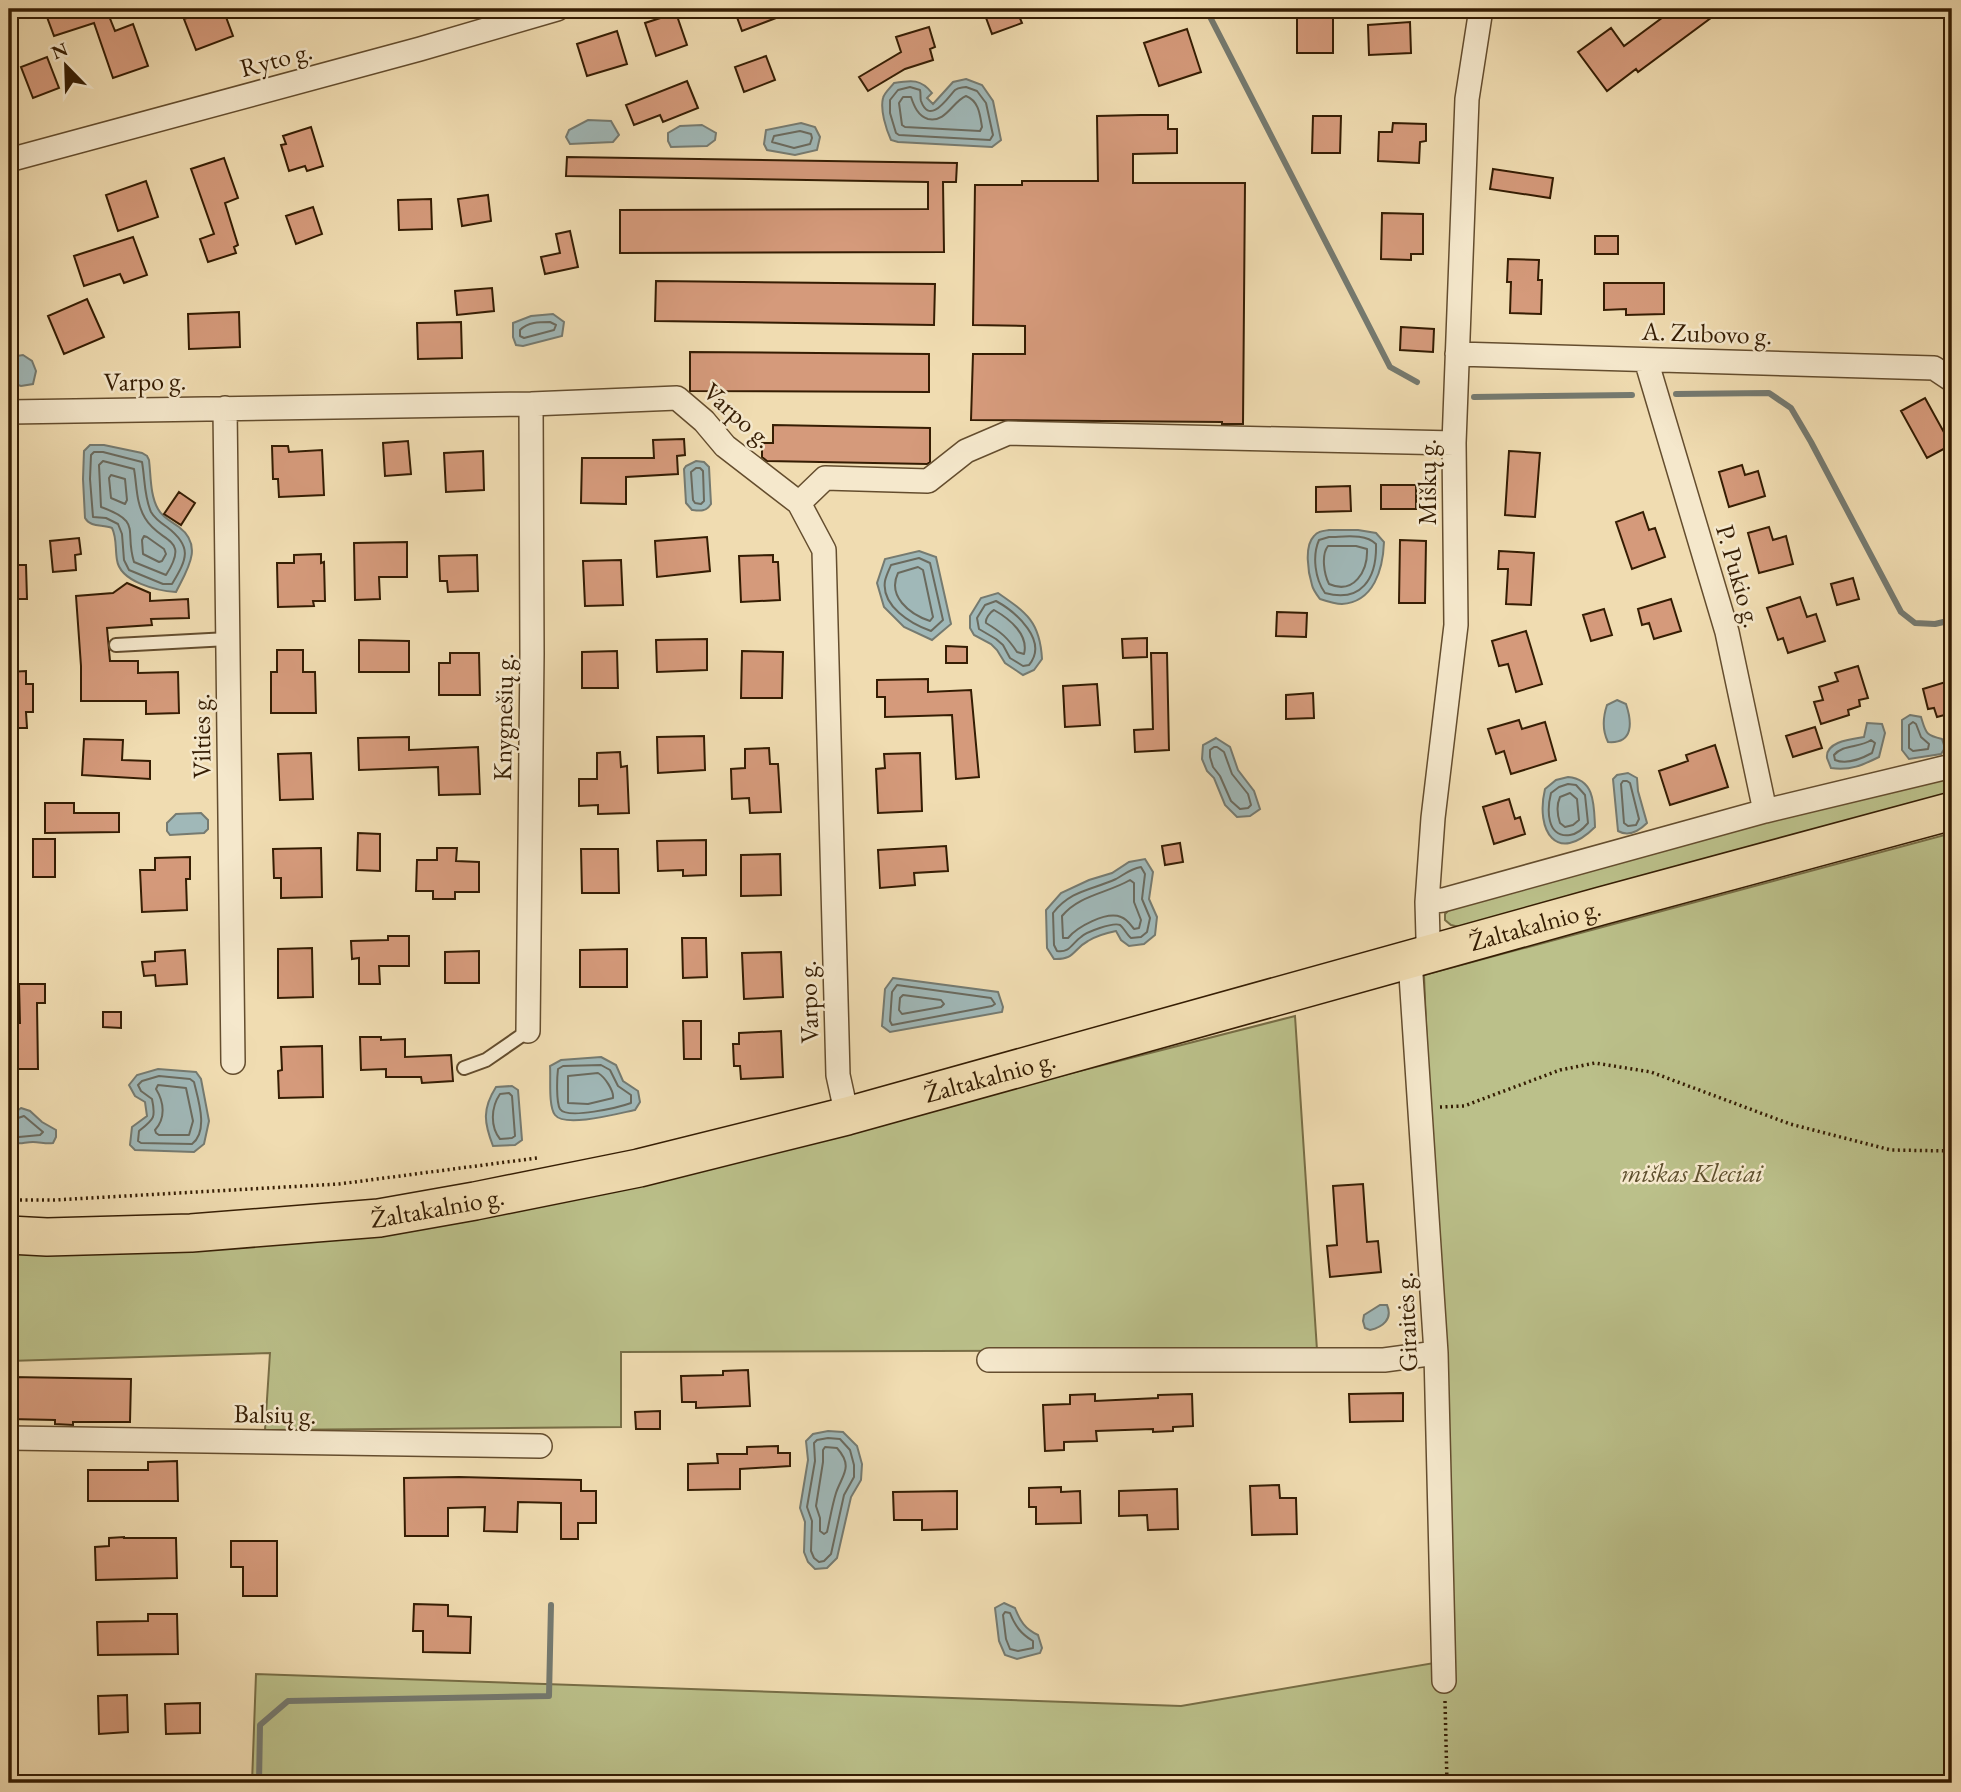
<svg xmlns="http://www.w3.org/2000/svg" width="1961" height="1792" font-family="'EB Garamond',serif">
	<rect width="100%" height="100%" fill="#f0dcb1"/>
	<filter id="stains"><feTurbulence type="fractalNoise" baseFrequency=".00286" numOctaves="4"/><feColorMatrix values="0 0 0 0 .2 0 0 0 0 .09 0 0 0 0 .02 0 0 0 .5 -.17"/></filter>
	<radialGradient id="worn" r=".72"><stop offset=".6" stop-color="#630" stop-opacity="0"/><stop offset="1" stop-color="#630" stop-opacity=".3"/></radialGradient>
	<path fill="#bbc08a" stroke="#786e46" stroke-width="2" d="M1952,776v20l-489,132 -12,-3 -6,-5v-6l7,-7 318,-87z
		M1952,833v950h-1700l4,-109 925,32 271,-46 -28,-685z
		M1295,1016l22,334 -696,2v75l-356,3 5,-77 -261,8v-111l89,3 138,-5 206,-24 152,-29z"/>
	<path fill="#a0b8b8" stroke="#757a70" stroke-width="2" d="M966,79l16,6 11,16 8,39 -9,7 -94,-5 -7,-2c-5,-11 -11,-30 -8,-42 1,-5 8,-11 11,-15 18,-3 27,-4 38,10l-5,5 6,6 20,-22z
		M588,120l23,1 8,14 -6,7 -43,2 -4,-7 3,-7z
		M801,123l14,4 5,10 -3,13 -22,5 -28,-5 -3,-6 2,-14z
		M702,125l14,8 -1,7 -8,6 -36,1 -3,-6v-8l12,-7z
		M553,314l11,8 -2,14 -39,10 -7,-1 -3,-8v-14l18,-7z
		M23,355l9,6 4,10 -3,13 -12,2 -12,-4v-22l2,-3z
		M90,445h14l38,8 5,3 2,4c2,16 1,35 9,49 4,8 14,13 21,18 25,19 8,43 -3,65 -18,-1 -56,-10 -59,-32 -2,-11 0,-22 -5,-32 -10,-4 -21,0 -27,-10l-2,-39 1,-28z
		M696,461l8,1 5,5 2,37c-5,8 -11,7 -19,6l-6,-7 -2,-34 2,-3z
		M1329,530h29l18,3 8,9c-1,27 -10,60 -42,62 -7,0 -16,-3 -22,-5 -3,-4 -7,-9 -8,-14 -4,-13 -8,-39 2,-49 4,-5 9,-5 15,-6z
		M919,551l17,6 15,67 -19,16 -28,-13 -20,-20 -7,-24 8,-24z
		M998,593c29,20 42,29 44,66l-8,11 -11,5 -18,-12 -8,-13 -6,-6 -17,-9 -4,-7v-12l11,-18z
		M1617,700l9,4c6,18 8,40 -18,38 -6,-12 -5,-25 -1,-37z
		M1910,715l11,2c5,16 4,18 21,22l3,9 -4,6 -32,5 -7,-9v-30z
		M1867,723l15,1 3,9 -6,24c-16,8 -29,14 -48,11 0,0 -4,-10 -4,-10 -2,-17 26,-19 37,-21z
		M1216,738l14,9 8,23 16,21 6,18 -10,7 -13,1 -12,-12 -11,-27 -7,-7 -5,-12 1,-14z
		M1628,773l9,5 1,13 9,32c-8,8 -18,14 -29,8l-5,-52 4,-4z
		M1568,777c27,2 26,28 27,50 -38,38 -60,4 -50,-38l11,-9z
		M201,813l7,7v9l-4,4 -34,2 -3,-4v-8l9,-9z
		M1145,859l8,13 -4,27 8,18 -2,18 -11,9 -15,2 -8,-6 -5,-9c-10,2 -20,5 -28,10 -15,8 -13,19 -34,18l-7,-11 -1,-38 15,-17 28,-13 23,-7 17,-11z
		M893,978l105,14 5,15 -1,5 -112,20 -8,-6 3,-37z
		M601,1057l15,8 7,16 15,10 2,11 -5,8c-15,3 -70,18 -80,5 -7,-9 -4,-38 -5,-49l11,-6z
		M158,1069l38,3 5,7 8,42 -5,23 -10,8 -59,-2 -5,-5 2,-18 15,-11 -2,-14 -10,-6 -6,-11 8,-10z
		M512,1086l6,4 4,50 -7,5 -22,1c-9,-23 -11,-37 3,-59z
		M21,1108l9,3 12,11 14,8v7l-3,6c-7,1 -13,-1 -20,-1 -11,0 -15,5 -24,-4v-21z
		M1380,1305h7c6,14 -4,22 -17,25l-5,-2 -2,-7 1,-6z
		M828,1431l15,1 14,14 5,18 -1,16 -10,17 -14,61 -10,10 -12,1 -7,-7 -4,-10 1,-30 -5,-14 8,-48 -2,-19 7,-7z
		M1004,1603l11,5c5,13 10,21 23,27l4,13 -2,5 -23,6 -12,-4 -6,-14 -4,-33z"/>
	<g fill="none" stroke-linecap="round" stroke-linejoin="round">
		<path stroke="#6a6a5e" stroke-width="2" d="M966,87l11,4 9,12 7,32 -3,5 -91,-5 -3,-2 -6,-20v-13l8,-10 12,-3 10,3c1,4 0,8 1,11 9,25 27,-4 34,-11 4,-3 6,-2 11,-3z
			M966,96c13,5 14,19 16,31l-2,4 -75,-4 -3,-2 -3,-22 4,-6h8c3,9 7,19 17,22 18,4 25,-18 38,-23z
			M800,131l11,3 1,4 -2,6 -16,4 -22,-6 2,-6z
			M550,322l6,3 -2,5 -30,8 -4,-2v-6c8,-8 19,-8 30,-8z
			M94,452h9l39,10c3,17 2,34 9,50 4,7 10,11 16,15 26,20 20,32 5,57h-9l-34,-14 -5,-10 -2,-26 -4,-10 -12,-6 -13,-1 -3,-38 1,-24z
			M103,461l31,8c3,17 2,34 11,49 15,26 46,18 21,57l-32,-13c-10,-32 9,-40 -33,-55l-2,-42z
			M696,468h4l3,3 1,30 -3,3 -6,-1 -2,-3 -2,-28z
			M111,475l14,4 2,21 -2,4 -14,-6 -2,-20z
			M144,536l3,1 17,12 2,5 -4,7 -3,1 -16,-8 -1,-14z
			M1329,537c15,0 36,-4 47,7 1,35 -15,59 -51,49 -10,-14 -13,-37 -6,-53z
			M1328,546h28l11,3c1,22 -13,46 -38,35 -5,-10 -8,-29 -1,-38z
			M919,558l11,5 13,57 -12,11c-20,-7 -50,-25 -46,-50 1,-5 4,-11 6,-16z
			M918,567l5,3 10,47 -3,4c-21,-7 -43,-25 -32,-48z
			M996,601c20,11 53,40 33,64l-6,1 -13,-8 -7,-13 -7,-6 -17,-10 -2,-11 8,-13z
			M994,610c16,9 35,25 30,44l-7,-2c-9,-14 -16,-20 -31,-29 -1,-4 4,-11 8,-13z
			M1913,722l3,2 5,13 8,7 -1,5 -15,2 -4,-3v-23z
			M1871,740l4,3 -3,10c-11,6 -25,12 -37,7l-1,-5c9,-11 26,-7 37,-15z
			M1214,747h3l7,5 8,22 16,20 3,11 -3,3 -8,1 -9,-8 -11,-25 -7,-9 -3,-10v-7z
			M1623,781h4l3,2 9,36 -3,6 -8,1 -4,-3 -3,-39z
			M1568,784l8,1 9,10 3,28c-5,6 -10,11 -18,12 -24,3 -23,-26 -19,-42l8,-6z
			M1570,793l7,6 2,21 -6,5 -8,2 -5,-4c-3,-9 -4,-17 0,-26z
			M1141,867l4,7 -3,25 8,19 -3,14 -6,5 -10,1c-4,-3 -7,-10 -11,-13 -7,-3 -34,7 -39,12 -9,6 -11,16 -24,14l-3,-6 -1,-32c18,-23 39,-23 63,-34 9,-5 14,-10 25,-12z
			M1130,880l4,3v19l7,18 -2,8 -5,1c-4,-5 -7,-10 -13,-12 -15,-6 -44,10 -53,21h-5l-1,-22c17,-21 46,-23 68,-36z
			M897,985l94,13 4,6 -3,2 -100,19 -2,-4 2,-29z
			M903,995l38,5 3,4 -3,3 -39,7 -3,-4 1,-12z
			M601,1065l9,5 8,16 13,9v8c-11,4 -64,17 -71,6 -4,-7 -3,-32 -2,-40l5,-3z
			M598,1073c7,4 16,18 15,25l-25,6 -20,-1v-27z
			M159,1076l31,3 4,3c4,17 15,49 -2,62l-51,-1 -3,-2 1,-10c15,-12 17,-13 13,-32l-11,-8 -3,-6 4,-4z
			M158,1085l28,3 7,33 -4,14h-30l-3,-2 -1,-3c11,-12 9,-28 1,-41z
			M509,1093l3,3 3,40 -3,2 -12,1c-10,-12 -9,-32 0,-45z
			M9,1121l15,-5 19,16 -3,3 -21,2 -10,-3
			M828,1438l12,1 10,11 4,15v12l-10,18 -13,59 -7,7 -5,1 -5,-4 -3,-7 1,-30 -5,-14 8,-46 -1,-18 3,-3z
			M825,1447l12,1c17,19 5,27 -1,45 -4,13 -6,26 -9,39l-3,2 -4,-3v-13l-4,-12 7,-44v-12z
			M1005,1612l5,1c5,13 11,21 23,28v7l-15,3 -8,-2 -4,-10 -3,-24z"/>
		<path stroke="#757a70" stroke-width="6" d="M1206,9l184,358 27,15
			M1676,394l93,-1 22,15 20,34 90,170 14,11 20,1 17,-4
			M1474,397l158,-2
			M259,1783l1,-58 28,-24 261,-5 2,-91"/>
	</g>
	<path fill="#d59a7b" stroke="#351d03" stroke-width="2" d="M44,9h82l-17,7 6,15 18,-7 15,42 -35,12 -19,-55 -40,13z
		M211,9h12l10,27 -37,14 -12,-31z
		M734,9h63v1l-55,21z
		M1001,9h15l6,14 -30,11 -7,-19z
		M1674,9h49l-85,63 -2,-3 -29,22 -29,-39 33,-24 13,18z
		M1297,12h36v41h-36z
		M676,13l11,32 -31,11 -11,-33z
		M1410,22l1,31 -42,2 -1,-30z
		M929,27l6,20 -5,2 3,11 -28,9 -37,22 -9,-14 42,-25 -5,-15z
		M1187,29l14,43 -42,14 -15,-43z
		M617,31l10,33 -40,12 -10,-32z
		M766,56l9,24 -31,12 -9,-25z
		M47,57l12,31 -26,10 -12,-31z
		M687,81l11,27 -35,14 -3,-7 -26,10 -8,-20z
		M1141,115h27v14h9v24l-44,1v29h112l-2,241h-21v-2l-251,-2 2,-66h52v-28l-52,-1 2,-140h47v-4h76l-1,-65z
		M1313,116h28l-1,37h-28z
		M1393,123l33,1v17l-6,1 -1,21 -41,-2 1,-29h13z
		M311,127l12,39 -16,5 -2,-5 -16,5 -8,-26 5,-1 -3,-8z
		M567,157l390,6 -1,19h-13l1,70 -324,1v-43l308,-1v-27l-362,-6z
		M224,158l14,40 -13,5 13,42 -4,2 2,6 -28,9 -8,-23 14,-5 -23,-65z
		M1493,169l60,9 -3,20 -60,-9z
		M146,181l12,36 -40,14 -12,-36z
		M488,195l3,26 -29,5 -4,-27z
		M431,199l1,30 -33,1 -1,-30z
		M313,207l9,27 -26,10 -10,-28z
		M1382,213l41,1v40h-12v6l-30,-1z
		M570,231l8,36 -33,7 -4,-17 19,-4 -4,-19z
		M1595,236h23v18h-23z
		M133,237l14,38 -23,8 -4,-9 -36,12 -10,-30z
		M1508,259l31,1 -1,20h4l-1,34 -31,-1 1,-31h-4z
		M656,281l279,3 -1,41 -279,-4z
		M1604,283h60v31l-38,1v-6l-22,1z
		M492,288l2,23 -37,4 -2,-24z
		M87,299l17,38 -40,17 -16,-38z
		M239,312l1,35 -51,2 -1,-35z
		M461,322l1,36 -44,1 -1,-36z
		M1401,327l33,2 -1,23 -33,-2z
		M690,352l239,2v38l-239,-1z
		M1925,398l26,47 -24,13 -26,-47z
		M773,425l157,3v34l-3,2 -160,-3 -5,-4v-14h11z
		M684,439l1,16 -8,1 1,18 -52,3v27l-45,-1 1,-45h72l-1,-18z
		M408,441l3,33 -26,2 -2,-33z
		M272,446h16l1,6 33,-2 2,45 -45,2 -1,-18h-5z
		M483,451l1,39 -38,2 -2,-39z
		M1509,451l31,2 -5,64 -30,-2z
		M1742,465l3,10 13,-4 7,25 -36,11 -10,-35z
		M1381,485h35v24h-35z
		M1350,486l1,25 -35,1v-25z
		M179,492l16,11 -14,22 -17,-11z
		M1643,512l6,18 6,-2 10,29 -33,12 -16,-47z
		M1769,527l4,13 13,-4 7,28 -34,9 -11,-40z
		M707,537l3,34 -53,6 -2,-36z
		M79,538l2,16 -6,1 1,15 -23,2 -3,-31z
		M1400,540l26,1 -1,62h-26z
		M407,542v35h-28l1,22 -25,1 -1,-57z
		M1499,551l35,2 -3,52 -25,-1 2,-35h-10z
		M321,554v9l3,-1 1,39h-12l1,5 -36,1 -1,-44h17v-8z
		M477,555l1,36 -30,1 -1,-11h-7l-1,-25z
		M773,555v7h5l2,38 -39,2 -2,-46z
		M621,560l2,45 -38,1 -2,-45z
		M9,565h17l1,34h-18z
		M1853,578l6,21 -22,6 -6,-21z
		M127,583l23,10v8l38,-2 1,19 -38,1 1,6 -45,3 3,33h28v12l40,-1 1,41 -33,1v-13h-65v-35l-5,-70 37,-3z
		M1800,597l7,20 9,-3 9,27 -37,12 -5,-15 -5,2 -11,-32z
		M1671,599l10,32 -27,8 -5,-16 -7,2 -4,-16z
		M1604,609l8,26 -21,6 -8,-26z
		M1277,612l30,1 -1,24 -30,-1z
		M1526,631l16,53 -26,8 -8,-28 -9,2 -7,-25z
		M1147,638v19l-24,1 -1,-19z
		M707,639v31l-50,2 -1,-32z
		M359,640l50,1v31h-50z
		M946,646l21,1v16h-21z
		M277,650h26v22h12l1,41h-45v-41h6z
		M617,651l1,37h-36v-36z
		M742,651l41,1 -1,46h-41z
		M450,653h29l1,42h-41v-32h11z
		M1151,653h16l2,97 -34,2 -1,-22 19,-1z
		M1858,666l10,32 -9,2 1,6 -12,4 1,5 -28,9 -7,-22 9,-2 -4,-13 19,-6 -3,-8z
		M26,671v13h7v28h-7l1,16h-18v-56z
		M928,679v13l43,-2 8,87 -23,2 -4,-64 -67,2v-20h-8v-17z
		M1952,680v33l-15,4 -3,-9 -6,1 -5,-20z
		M1097,684l3,41 -35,2 -2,-41z
		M1313,693l1,25 -28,1v-24z
		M1519,720l3,9 23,-7 11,38 -45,14 -7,-23 -8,3 -8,-25z
		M1815,727l7,21 -29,9 -7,-21z
		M704,736l1,34 -47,3 -1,-36z
		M409,737v13l69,-3 2,47 -41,1 -1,-28 -79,3 -1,-32z
		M84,739l39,1 -1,20 28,1v18l-68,-4z
		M1715,745l13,42 -58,18 -11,-34 29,-10 -2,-6z
		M769,748l1,16h8l3,48 -31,1 -1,-15 -17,1 -1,-30 14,-1v-19z
		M620,752l1,15 6,-1 2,47 -31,1v-9l-19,1v-27h18v-26z
		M311,753l2,46 -33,1 -2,-46z
		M920,753l2,58 -44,2 -2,-44 9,-1 -1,-14z
		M1509,799l6,20 5,-2 5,17 -31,10 -11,-37z
		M45,803h29v10h45v19l-74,1z
		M358,833l22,1v37l-23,-1z
		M33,839h22v38h-22z
		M706,840v35l-23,1v-6l-25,1 -1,-30z
		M1180,843l3,19 -18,3 -3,-19z
		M946,846l2,25 -34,2 1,12 -35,3 -2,-38z
		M321,848l1,49 -41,1v-20h-7l-1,-29z
		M437,848h20l-1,13 23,1v30h-24v7h-22v-8h-17l1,-31h20z
		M581,849h37l1,44h-37z
		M780,854l1,41 -40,1v-41z
		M190,857v22h-4l1,31 -45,2 -2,-42h15v-12z
		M388,936h21v30h-30l1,18h-21v-26l-7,1 -1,-18 37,-1z
		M682,938h24l1,39 -24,1z
		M312,948l1,49 -35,1v-49z
		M627,949v38h-47v-37z
		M185,950l2,34 -31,2 -1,-11 -11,1 -2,-14 13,-1v-9z
		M479,951v32h-34v-31z
		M781,952l2,45 -39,2 -2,-46z
		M19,984h26v19h-8l1,66h-24l-1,-46h7z
		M103,1012h18v16l-18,-1z
		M683,1021h18v38h-17z
		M781,1031l2,46 -42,2 -1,-13h-6l-1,-22h6v-11z
		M360,1037h21v3l24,-1v18l46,-2 2,26 -31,2 -1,-6h-35v-8l-25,1z
		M322,1046l1,51 -44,1 -1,-27 4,-1 -1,-23z
		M1363,1184l4,58 11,-1 3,31 -51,5 -3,-31 10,-1 -4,-59z
		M748,1370l2,36 -54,2v-6h-14l-1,-26 42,-1v-4z
		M11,1377l120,2 -1,43h-57v3l-18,-1v-4l-45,-1z
		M1403,1393v28l-53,1 -1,-28z
		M1095,1394v7l63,-3v-3l34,-1 1,32 -20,1v4l-20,1v-3l-57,2 1,10 -33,1v8l-19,1 -2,-46 27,-1v-9z
		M660,1411v18h-24l-1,-17z
		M778,1446v7h12v13l-50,3v20l-52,1v-26l30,-1 -1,-9h30v-7z
		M177,1461l1,40h-90v-31h60v-8z
		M459,1477l122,3v11h15v32h-18v16h-17v-36l-43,-1 -1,30 -33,-1 1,-24 -37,1v28h-43l-1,-58z
		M1279,1485l1,13h16l1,36 -45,1 -2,-49z
		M1061,1487v5l19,-1 1,32 -45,1v-17h-7v-19z
		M1177,1489l1,40 -30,1 -1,-15 -28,1v-25z
		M957,1491v38l-35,1v-10h-28l-1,-28z
		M124,1537v1h52l1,40 -81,2 -1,-33 14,-1v-8z
		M231,1541h46v55h-34v-29h-12z
		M414,1604l34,1v11l23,1 -1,36 -47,-1v-21h-10z
		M148,1614h29l1,40 -80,1 -1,-33 51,-1z
		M127,1695l1,37 -29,2 -1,-38z
		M200,1703v30l-34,1 -1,-30z"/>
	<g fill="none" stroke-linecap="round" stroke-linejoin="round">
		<g stroke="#644d2e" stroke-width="16">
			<path id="lane" d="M116,645l112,-6
				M464,1068l22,-8 42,-29"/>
		</g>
		<g stroke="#644d2e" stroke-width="26">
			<path id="street" d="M9,160l411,-111 137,-40
				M1457,354l477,14 18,12
				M1646,360l81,272 38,179
				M225,408l8,654
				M9,412l522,-8 146,-6 27,23 21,25 74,57 25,47 14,525 9,41
				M799,503l26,-25 103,3 38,-30 42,-18 446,10
				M1427,902l16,-2 322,-89 187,-45
				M1430,954l-2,-16 -1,-36 6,-84 23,-193 -2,-182 13,-344 14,-90
				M1410,960l26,393 8,328
				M528,1031l4,-377 -1,-250
				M989,1360h395l52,-7
				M9,1438l531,8"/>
		</g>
		<g stroke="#351d03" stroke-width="40">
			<g id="primary">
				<path id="s1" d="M9,1235l38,2 144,-4 188,-15 96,-17 164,-33 208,-52 754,-210 351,-95"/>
			</g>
		</g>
		<path stroke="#351d03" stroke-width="3.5" stroke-dasharray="2 3.5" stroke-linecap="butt" d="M1440,1107l24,-1 96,-36 35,-7 56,9 139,52 101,26 61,1
			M9,1200h45l285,-16 198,-26
			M1445,1701l2,82"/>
		<use href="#lane" stroke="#f5e8cc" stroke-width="12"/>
		<use href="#street" stroke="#f5e8cc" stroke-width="23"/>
		<use href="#primary" stroke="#f0dcb1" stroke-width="37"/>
	</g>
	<g text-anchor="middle" stroke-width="5" stroke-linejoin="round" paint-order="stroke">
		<g font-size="26" fill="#351d03" stroke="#f5e8cc">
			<text transform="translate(276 59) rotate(-15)" y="9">Ryto g.</text>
			<text transform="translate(1707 333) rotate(2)" y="9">A. Zubovo g.</text>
			<text transform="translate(145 381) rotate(-1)" y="9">Varpo g.</text>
			<text transform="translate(738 415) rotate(42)" y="9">Varpo g.</text>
			<text transform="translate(1427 482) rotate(-90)" y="9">Miškų g.</text>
			<text transform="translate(1739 576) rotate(74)" y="9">P. Pukio g.</text>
			<text transform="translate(503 717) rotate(-89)" y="9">Knygnešių g.</text>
			<text transform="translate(201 736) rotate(-91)" y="9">Vilties g.</text>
			<text dy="9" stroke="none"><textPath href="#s1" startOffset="1564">Žaltakalnio g.</textPath></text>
			<text transform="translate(808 1002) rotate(-92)" y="9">Varpo g.</text>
			<text dy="9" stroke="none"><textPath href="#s1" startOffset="998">Žaltakalnio g.</textPath></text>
			<text dy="9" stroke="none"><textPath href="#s1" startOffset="430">Žaltakalnio g.</textPath></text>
			<text transform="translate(1406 1322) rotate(-93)" y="9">Giraitės g.</text>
			<text transform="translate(275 1414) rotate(1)" y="9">Balsių g.</text>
		</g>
		<g font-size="26" font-style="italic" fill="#5d4e2c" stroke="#f5e8cc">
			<text x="1692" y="1182">miškas Kleciai</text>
		</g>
	</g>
	<rect width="1961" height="1792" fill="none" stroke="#f0dcb1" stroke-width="35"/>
	<rect x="10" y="10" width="1940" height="1771" fill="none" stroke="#351d03" stroke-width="3.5"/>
	<rect x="18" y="18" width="1926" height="1757" fill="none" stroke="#351d03" stroke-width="2"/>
	<g transform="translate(66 66) rotate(337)" stroke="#f5e8cc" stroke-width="5" paint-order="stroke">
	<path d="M0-5L12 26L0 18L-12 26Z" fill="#351d03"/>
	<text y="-10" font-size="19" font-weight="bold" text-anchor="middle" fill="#351d03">N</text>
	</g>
	<rect width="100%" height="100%" filter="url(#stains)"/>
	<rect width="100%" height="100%" fill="url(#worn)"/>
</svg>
